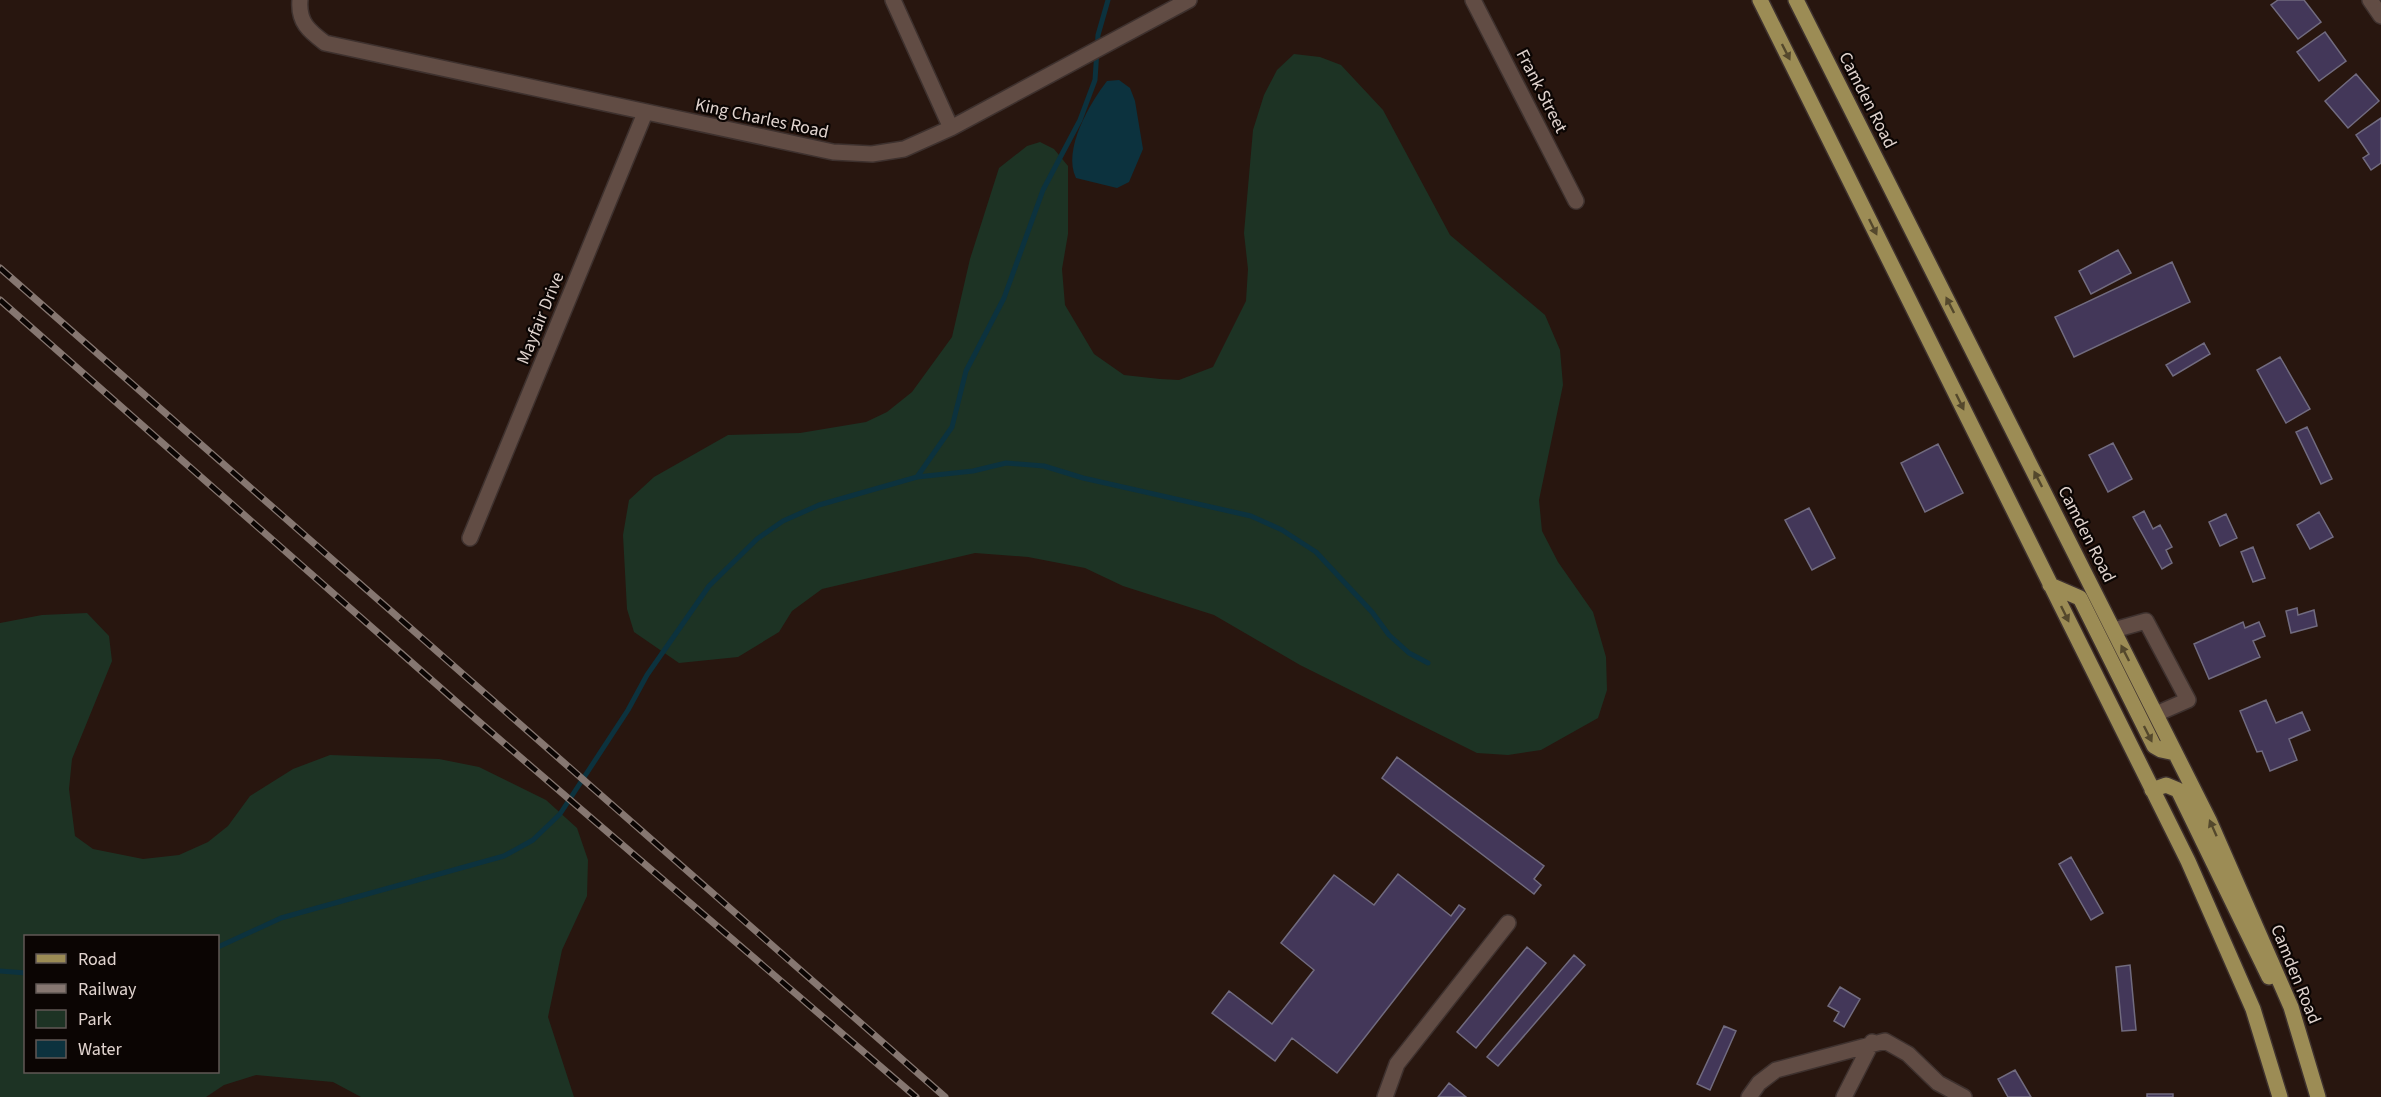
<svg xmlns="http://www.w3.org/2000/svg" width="2381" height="1097" font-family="'Source Sans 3',sans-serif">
	<rect width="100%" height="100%" fill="#28160f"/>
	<path fill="#1d3324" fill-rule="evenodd" d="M1294,54l26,3 21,8 42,45 67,125 95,80 15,35 3,35 -24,115 3,31 16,31 35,50 13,45 1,33 -9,28 -57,32 -33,5 -31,-2 -177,-88 -86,-50 -91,-29 -38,-18 -57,-11 -53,-4 -153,36 -30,22 -13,21 -41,25 -59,6 -45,-31 -7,-23 -4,-74 6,-35 25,-23 74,-42 72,-2 66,-11 21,-10 25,-20 40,-55 18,-78 29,-91 28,-22 13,-4 14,7 14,17v68l-6,35 3,36 29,49 30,21 36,4 19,1 34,-13 33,-66 2,-32 -4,-36 9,-103 11,-35 13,-25z
		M87,613l22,23 3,25 -40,98 -3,30 6,47 18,13 50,10 36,-4 29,-13 20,-16 22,-30 43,-27 37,-14 109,4 40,8 67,33 31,28 11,32 -1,36 -25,54 -14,67 26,80h-213l-28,-15 -77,-7 -32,10 -18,12h-206v-474l42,-8zM218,936v136h-192v-136z"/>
	<path fill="#0c323e" d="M1119,80l11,8 5,13 8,48 -14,33 -12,6 -41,-10c-14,-28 14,-75 31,-97z"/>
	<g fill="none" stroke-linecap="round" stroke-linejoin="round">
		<path stroke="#0c323e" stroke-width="5" d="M917,477l35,-50 14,-56 38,-73 39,-108 37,-70 15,-40 3,-45 10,-35
			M218,947l63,-29 223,-62 29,-16 27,-26 68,-104 19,-35 62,-89 48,-47 26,-18 36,-16 98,-28 56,-6 33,-8 38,3 39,12 168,38 31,14 34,22 56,60 17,23 20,18 19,10
			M0,971l26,2"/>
	</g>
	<path fill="#433759" stroke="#716b7f" stroke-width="1.5" d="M2278,0h26l17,22 -23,17 -27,-34z
		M2325,32l21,29 -27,20 -22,-29z
		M2356,74l23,27 -31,27 -23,-27z
		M2381,118v45l-10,7 -8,-12 6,-4 -13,-19z
		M2118,250l13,23 -40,21 -12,-23z
		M2172,262l18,40 -116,55 -19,-40z
		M2204,343l6,11 -37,22 -7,-11z
		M2280,357l30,52 -24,14 -29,-53z
		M2307,427l25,52 -11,5 -25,-52z
		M2113,443l19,36 -24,13 -19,-37z
		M1938,444l25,49 -38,19 -24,-49z
		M1809,508l26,50 -23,12 -27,-50z
		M2144,511l9,18 7,-4 12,22 -6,3 6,13 -10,6 -29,-52z
		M2319,512l14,25 -23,12 -13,-24z
		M2226,514l11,24 -17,8 -11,-24z
		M2253,547l12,31 -12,4 -12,-30z
		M2297,608l1,7 16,-5 3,16 -26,7 -5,-22z
		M2243,622l2,6 14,-6 6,14 -12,5 7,16 -51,22 -15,-35z
		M2266,700l10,23 26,-11 8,18 -21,9 8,21 -27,11 -8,-20 -5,1 -17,-41z
		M1397,757l147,109 -10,13 7,6 -7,9 -152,-116z
		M2071,857l32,56 -12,7 -32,-56z
		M1398,874l53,42 8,-11 6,4 -128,164 -45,-35 -17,23 -63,-48 17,-22 43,33 42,-54 -33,-27 53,-68 40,30z
		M1527,947l19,16 -70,85 -19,-16z
		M1574,955l11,10 -87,101 -11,-9z
		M2130,965l6,65 -14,1 -6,-64z
		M1840,987l20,12 -16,28 -10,-6 5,-9 -11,-6z
		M1724,1026l12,5 -26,59 -13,-6z
		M2015,1070l16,27h-23l-10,-18z
		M1449,1083l17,14h-28z
		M2147,1094h26v3h-26z"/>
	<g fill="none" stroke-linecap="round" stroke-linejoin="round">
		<g stroke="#3e312e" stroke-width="18">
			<path id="minor" d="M300,0c-2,22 9,31 25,43l508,109 39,2 32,-5 47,-21 238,-128
				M893,0l58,128
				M1473,0l103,201
				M2370,0l11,16
				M470,538l175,-425
				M2114,630l32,-9 42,79 -32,14
				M1385,1097l12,-33 111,-141
				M1749,1097l10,-14 17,-13 109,-29 23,13 30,29 26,14
				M1844,1097l28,-55"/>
		</g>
		<g stroke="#3e312e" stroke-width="18">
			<path id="major" d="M1760,0l428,861 65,148 27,88
				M1796,0l413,820 82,187 27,90
				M2050,585l30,13 74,148 7,4 14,3
				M2152,790l14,-5 12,5 91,187"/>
		</g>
		<use href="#minor" stroke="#614c44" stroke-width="15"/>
		<use href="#major" stroke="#9c8c55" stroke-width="15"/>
		<g stroke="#867771" stroke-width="7">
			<path id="rail" d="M0,268l945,829
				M0,300l477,420 439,377"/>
		</g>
		<use href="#rail" stroke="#0b0503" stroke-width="4.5" stroke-dasharray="14" stroke-linecap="butt"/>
	</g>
	<defs><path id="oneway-solid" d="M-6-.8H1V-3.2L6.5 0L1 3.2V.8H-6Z" transform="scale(1.5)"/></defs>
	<g fill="#54482c">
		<use href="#oneway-solid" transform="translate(1786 52) rotate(63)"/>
		<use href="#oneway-solid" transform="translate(1873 227) rotate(64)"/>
		<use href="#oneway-solid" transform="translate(1950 305) rotate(-117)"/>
		<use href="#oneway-solid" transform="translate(1960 402) rotate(64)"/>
		<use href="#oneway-solid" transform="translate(2038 479) rotate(-117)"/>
		<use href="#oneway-solid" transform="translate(2065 614) rotate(64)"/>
		<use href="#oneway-solid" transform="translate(2125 653) rotate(-117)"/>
		<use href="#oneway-solid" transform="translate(2148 734) rotate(63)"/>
		<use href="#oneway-solid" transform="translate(2213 828) rotate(-114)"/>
	</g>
	<g text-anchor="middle" stroke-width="4.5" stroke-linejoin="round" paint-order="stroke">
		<g font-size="18" fill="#e1d4cf" stroke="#0b0503">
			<text transform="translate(1542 91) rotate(63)" y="6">Frank Street</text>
			<text transform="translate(1868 100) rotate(63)" y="6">Camden Road</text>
			<text transform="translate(762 118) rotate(12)" y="6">King Charles Road</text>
			<text transform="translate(540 318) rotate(-68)" y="6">Mayfair Drive</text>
			<text transform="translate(2087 534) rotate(63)" y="6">Camden Road</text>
			<text transform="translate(2296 974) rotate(68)" y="6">Camden Road</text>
		</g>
	</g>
	<rect x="24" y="935" width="195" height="138" fill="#0b0503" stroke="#615855" stroke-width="1.5"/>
	<rect x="36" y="954" width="30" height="9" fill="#9c8c55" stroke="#615855" stroke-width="1.5"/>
	<text x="78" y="965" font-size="18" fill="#e1d4cf">Road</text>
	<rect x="36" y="984" width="30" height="9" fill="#867771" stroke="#615855" stroke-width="1.5"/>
	<text x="78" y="995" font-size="18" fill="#e1d4cf">Railway</text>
	<rect x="36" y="1010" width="30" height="18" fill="#1d3324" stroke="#615855" stroke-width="1.5"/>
	<text x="78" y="1025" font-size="18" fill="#e1d4cf">Park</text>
	<rect x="36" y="1040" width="30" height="18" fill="#0c323e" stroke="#615855" stroke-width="1.5"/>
	<text x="78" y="1055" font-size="18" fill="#e1d4cf">Water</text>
</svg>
